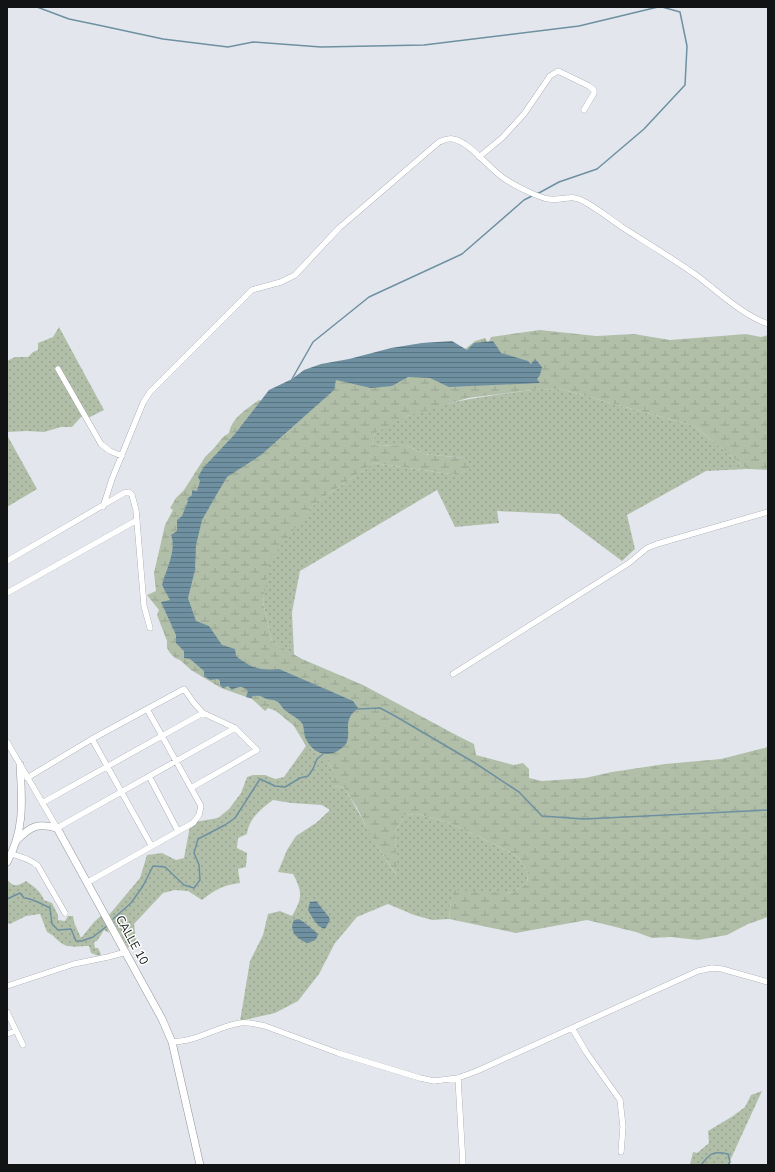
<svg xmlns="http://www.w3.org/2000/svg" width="775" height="1172" font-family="'Nunito Sans',sans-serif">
	<defs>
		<pattern id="grass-dots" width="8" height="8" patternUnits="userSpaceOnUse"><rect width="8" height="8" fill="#b1bfa9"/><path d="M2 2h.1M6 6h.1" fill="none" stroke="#97a391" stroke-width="1.8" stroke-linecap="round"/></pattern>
		<pattern id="wetland-marsh" width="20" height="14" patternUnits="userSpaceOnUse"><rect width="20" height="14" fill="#b1bfa9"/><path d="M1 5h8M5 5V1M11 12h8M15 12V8" fill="none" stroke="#97a391"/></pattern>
		<pattern id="water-rules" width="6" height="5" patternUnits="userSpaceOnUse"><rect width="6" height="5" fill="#6e90a0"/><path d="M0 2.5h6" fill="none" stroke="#597481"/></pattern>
	</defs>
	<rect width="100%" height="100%" fill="#e3e7ed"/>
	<path fill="url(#grass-dots)" d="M59,327l45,83 -16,8 -7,-1 -9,10h-11l-17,5 -17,-1 -20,1v-71l8,-4h13l5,-5 5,-2v-7l15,-6z
		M540,389l24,1 130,36 53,43 -41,2 -79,44 8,34 -13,12 -63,-47 -62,-3 2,12 -44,4 -18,-37 -137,81 -8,41 2,43 -22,-13 -9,-40 6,-42 45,-56 60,-41 83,12 14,-7 -7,-10 -40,-4 -18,-9 -34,1 3,-13c10,-5 21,-13 32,-17 44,-17 88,-21 133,-27z
		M7,435l30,54 -30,18z
		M306,746l17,10 11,14v16l10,2c10,15 18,31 27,47 8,14 17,27 25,40l-1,-43 10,-17 12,-1 33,9 50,24 18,10 10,17 -1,9 -14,9 -62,9 -2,18 -17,1 -18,-5 -26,-11 -31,13 -22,26 -16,31 -21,27 -23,12 -35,8 10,-60 13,-26 5,-21 12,-3 12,5c10,-17 11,-24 1,-42l-15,-2 9,-22 9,-14 20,-13 14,-13 -8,-5 -31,-2 -18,-3c-12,9 -24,18 -26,34l-9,4 -1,10 10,5 -1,14 -8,2 2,14c-16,2 -26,7 -38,17l-14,-9 -13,-1 -12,3 -29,31 2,16 -8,8 -19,-33 31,-37 7,-23 15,-2 14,7 8,-2 6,-32 5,-4 23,-4 11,-9 12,-16 6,-16 6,-2h12l10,4 9,-2z
		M7,879c6,9 11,7 19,2 8,6 14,9 18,19l8,3 6,12v5l7,1 3,-5h5l1,6 7,16 13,-16 9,-8 6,19 -5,-3 -7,11 -3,1 1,6h3l3,6 -2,2 -8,-3 -2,-7c-9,0 -22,3 -29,-4 -6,-4 -5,-6 -13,-10l-7,-18 -14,2 -16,8 -3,-1z
		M762,1091l-34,74h-38l3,-13 4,1 12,-10 -1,-12 25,-15 12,-9 6,-12z"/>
	<path fill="url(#wetland-marsh)" d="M540,330l56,6 38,-2 36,6 76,-6 15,3 7,-2v135l-21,-1 -53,-43 -130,-36 -24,-1 -72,9 -61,18 -32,17 -3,13 34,-1 18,9 40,4 8,10 -15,7 -83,-12 -60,41 -44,56 -7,42 9,40 30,17 61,26 95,51 16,8 2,11 38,10 9,-2 6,6v9l13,3 43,-3 27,-6 53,-8 56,-5 47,-12v170l-20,7 -21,11 -29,5 -27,-3 -19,1 -16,-6 -49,-12 -71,13 -67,-14 2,-18 4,-11 52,3 6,-1 14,-9 1,-9 -10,-17 -18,-10 -50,-24 -33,-9 -12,1 -10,17 2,44 -26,-40 -14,-28 -13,-20 -14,-3 -1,-4 4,-2 1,-9 -11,-14 -17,-10 -12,-20 -18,-15 -8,-3 -3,3 -13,-12 -31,-11 -30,-18 -11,-10 -5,-2 -5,-5 -3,-5v-7l-10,-26 2,-5 -12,-15 9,-4 -2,-18 11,-48 8,-15 -3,-2 6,-10 8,-8 21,-33 10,-10 8,-10 6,-4c3,-16 18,-24 30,-33l10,3 49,-25 137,-32 10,3 10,-8 10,-3 3,5 3,-6z"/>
	<path fill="url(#water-rules)" d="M452,341l15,9 7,-7 19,-2 8,12 27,8 3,3 4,-5 7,8 -2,8 -3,4 3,4 -91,4 -19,-9 -22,-1 -16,9 -21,2 -35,-8 -2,10 -73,65 -34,22 -9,15 -16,28 -6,25 -1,25 -7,28 8,23 13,5 13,19 13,4 1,7c15,12 24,15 43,13l74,32 5,7c-3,3 -7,6 -8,9 -5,9 2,22 -6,29 -14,14 -31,9 -39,-9 -1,-4 -1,-8 -2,-12 -3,-7 -17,-12 -21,-18 -2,-3 -2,-4 -6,-6 -3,-2 -6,-1 -9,-2 -6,-2 -5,-4 -14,-3l-2,2 -5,-1 2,-6c-6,-6 -10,-4 -16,-1l-4,-4 -5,2 -3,-3v-4l-2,-2 -8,1 -6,-4v-5l-14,-12 -6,-1v-7l-8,-8v-8l-15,-33 9,-2 -8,-15c4,-15 15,-35 9,-50l6,-4v-11l5,-4 6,-15 -1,-2 5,-4v-5l5,1 3,-10 -2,-4 5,-9 32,-34 34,-44 23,-11 12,-9 17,-6 28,-5 42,-11 31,-5z
		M316,901l13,16 1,3 -5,9c-8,-2 -13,-12 -17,-19l2,-8z
		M299,919l6,4 13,11c-1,7 -5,7 -11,9 -9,-4 -19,-11 -13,-23z"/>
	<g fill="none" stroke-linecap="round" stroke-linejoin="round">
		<path stroke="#6e90a0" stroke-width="1.5" d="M37,7l32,12 29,6 65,14 65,8 25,-5 68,5 103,-2 155,-19 79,-19
			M537,194l22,-12 38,-13 47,-40 41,-44 2,-39 -7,-34 -18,-5
			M292,379l21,-37 56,-45 93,-43 62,-54 8,-4
			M356,709l24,-1 15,8 80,47 44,29 23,24 42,3 184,-9
			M7,899l13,-6 4,5c7,0 20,7 26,10l2,16 6,6 13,-1 5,12h6l11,-4 14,-11
			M113,919l18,-16 12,-17 10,-20 12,1 19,18 10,3 6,-8 -1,-15 -5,-12 4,-14 27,-14 10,-7 25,-39 15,7 10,1 15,-9 8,-2 5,-7 4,-10 6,-5
			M701,1165c9,-12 12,-14 27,-11l2,8 -2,3"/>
		<g stroke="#90949a" stroke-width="6">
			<path id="minor" d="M479,157l23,-19 22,-24 26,-38 8,-5 31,15 5,4v3l-10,17
				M58,369l43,75 9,7 12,5
				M103,507l9,-28 31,-76 7,-11 102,-102 29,-8 14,-7 44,-47 100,-86c5,-2 9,-4 14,-3 18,3 38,33 55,42 10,6 31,17 41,18 14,2 22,-6 36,3 13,7 25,17 37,25 25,16 50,31 74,48 23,17 45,39 72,49
				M7,561l117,-68 5,-1 3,3 4,15 8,96 6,22
				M7,593l130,-73
				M453,674l176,-111 18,-15 10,-4 111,-32
				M92,739l59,106
				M7,742l50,86 178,-100
				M149,776l29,55
				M27,778l65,-39 92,-50 10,14 9,10 32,15 22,22 -66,38
				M42,803l161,-90
				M12,854c9,3 19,5 26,12l27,47
				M88,882l105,-59 6,-8 2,-9 -10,-18 -44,-79
				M7,986l67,-22 34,-7 18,-5
				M7,1012l16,33
				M572,1028l14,24 34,48 3,27 -2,25
				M7,1034l9,-3
				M172,1042c24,0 44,-15 68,-19 8,-1 17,1 25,3l73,27 82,25 14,3 24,-3 19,-7 221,-100 14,-3 10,1 46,13
				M458,1078l5,87"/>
		</g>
		<g stroke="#90949a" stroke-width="8">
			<path id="major" d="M17,840c14,-14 20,-17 40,-12l105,191 10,23 28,123
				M7,862c18,-32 15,-62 13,-97"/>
		</g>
		<use href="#minor" stroke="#fff" stroke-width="5.5"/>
		<use href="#major" stroke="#fff" stroke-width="7"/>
	</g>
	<g text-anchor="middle" stroke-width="3" stroke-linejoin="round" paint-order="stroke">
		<g font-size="12" fill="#121315" stroke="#fff">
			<text transform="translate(132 940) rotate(61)" y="4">CALLE 10</text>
		</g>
	</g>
	<rect width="775" height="1172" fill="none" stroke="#121315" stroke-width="16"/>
</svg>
